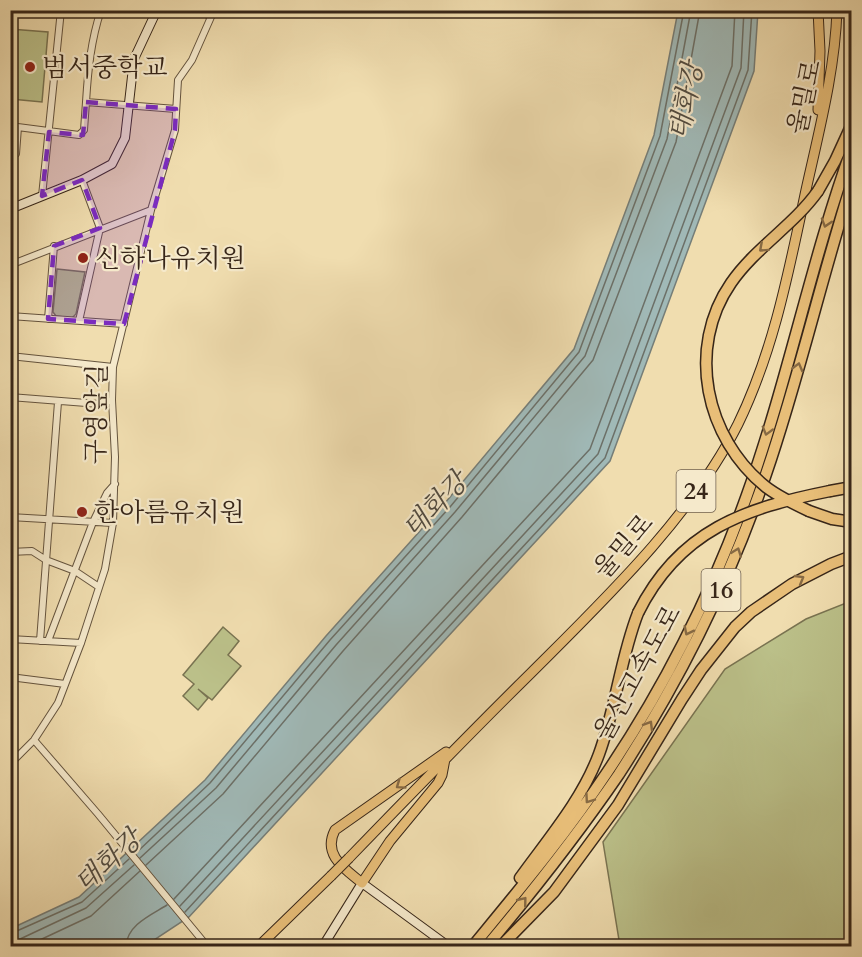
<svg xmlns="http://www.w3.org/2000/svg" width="862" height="957" font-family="Cardo,'Noto Serif KR',serif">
	<rect width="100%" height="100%" fill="#f0ddaf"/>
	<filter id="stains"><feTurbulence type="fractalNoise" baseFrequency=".00333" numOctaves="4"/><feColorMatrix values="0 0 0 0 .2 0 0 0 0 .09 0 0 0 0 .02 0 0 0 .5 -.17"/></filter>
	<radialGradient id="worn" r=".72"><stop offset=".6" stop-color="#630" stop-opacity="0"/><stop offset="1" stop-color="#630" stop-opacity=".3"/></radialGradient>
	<path fill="#bbc089" stroke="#797351" stroke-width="1.5" d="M10,29l38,3 -6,70 -31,-3z
		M57,269l28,3 -9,42 -4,4 -16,-2 -3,-4z
		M851,601v345h-231l-17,-104 122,-173 81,-50z
		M223,627l16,14 -11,14 13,11 -29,34 -14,-11 10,9 -10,12 -15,-14 11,-12 -11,-9z"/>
	<path fill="#a0b9b7" stroke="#767e78" stroke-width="1.5" d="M678,11h80l-4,60 -144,390 -421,456 -44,29h-134l-1,-17 69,-32 126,-117 121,-144 119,-133 129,-154 80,-214z"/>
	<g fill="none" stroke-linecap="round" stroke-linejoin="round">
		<path stroke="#6c7068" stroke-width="1.5" d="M136,853l74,-70 120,-143 120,-133 129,-155 81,-216 24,-126
			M140,858l76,-70 120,-143 119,-133 130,-156 82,-217 24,-129
			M146,865l77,-71 120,-143 119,-134 131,-157 83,-218 24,-132
			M174,899l416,-450 142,-383 3,-56
			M180,906l418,-452 143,-386 3,-58
			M185,912l420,-454 143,-388 4,-60
			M10,934l72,-32 47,-43
			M10,942l8,-2 68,-32 48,-43
			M27,946l64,-30 49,-45
			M126,946c1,-21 25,-31 41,-41"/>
		<g stroke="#65543e" stroke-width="8">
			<path id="street" d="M86,102c2,-32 5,-62 15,-92
				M10,126l69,9 5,-5 2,-28 90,7
				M10,156l6,-2 2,-27
				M82,180l18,48
				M42,196l19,-186
				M10,265l141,-55
				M10,316l114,8
				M48,319l6,-73
				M79,321l21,-93
				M10,356l103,11
				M10,397l89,7 13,-4
				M10,517l103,6
				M10,552l22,-1 14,9 29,11 24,16
				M10,639l71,4
				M40,641l18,-239
				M48,641l45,-119 14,-29 8,-9
				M10,677l55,7
				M34,740l64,74 109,132
				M10,764l24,-24 24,-37 23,-60 24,-74 8,-46 2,-66 -3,-57 1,-33 38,-157 24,-80 3,-50 14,-20 19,-43 -12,-7"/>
		</g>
		<g stroke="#372619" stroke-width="10">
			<path id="secondary" d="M10,209l72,-29 30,-16 13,-26 9,-79 23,-49
				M323,946l39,-63 86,63"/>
		</g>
		<g stroke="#372619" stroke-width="11">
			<path id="primary" d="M818,10l2,41 -2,59
				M445,759l-3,16 -4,8 -48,58 -28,42c-17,-14 -40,-28 -27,-53l111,-78
				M349,858c60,-62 120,-124 182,-185 72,-72 161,-157 207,-249 36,-74 51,-154 68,-234 13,-59 29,-119 31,-180
				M259,946l72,-70"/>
		</g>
		<g stroke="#372619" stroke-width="13">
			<path id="highway" d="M818,191l17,-30 17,-37
				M830,491l22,-4
				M809,511l23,8 20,3
				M520,878c28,-39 62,-78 79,-124 17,-46 21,-95 39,-141
				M473,946c46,-56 93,-112 133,-172 58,-86 106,-181 141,-279 41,-114 64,-234 105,-347
				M487,946c46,-55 91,-112 132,-172 61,-94 111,-194 147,-300 33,-96 55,-195 86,-292
				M501,946l53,-54 64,-87 64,-106 19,-29 34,-43 16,-15 41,-28 39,-20 21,-8"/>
		</g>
		<use href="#street" stroke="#f5e9cb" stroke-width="6"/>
		<use href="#secondary" stroke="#f5e9cb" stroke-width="8"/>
		<use href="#primary" stroke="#e8be78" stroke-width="9"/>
		<use href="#highway" stroke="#e8be78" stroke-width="10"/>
		<g stroke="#372619" stroke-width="11" stroke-linecap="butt">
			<path id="primary-bridge" d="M331,876l18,-18"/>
		</g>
		<g stroke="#372619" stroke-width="13" stroke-linecap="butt">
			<path id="highway-bridge" d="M809,511c-15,-7 -30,-14 -43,-24 -61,-49 -80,-139 -35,-204 24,-35 62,-57 87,-92
				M638,613c41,-83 107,-105 192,-122"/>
		</g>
		<use href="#primary-bridge" stroke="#e8be78" stroke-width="9"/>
		<use href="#highway-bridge" stroke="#e8be78" stroke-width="10"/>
	</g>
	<defs><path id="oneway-chevron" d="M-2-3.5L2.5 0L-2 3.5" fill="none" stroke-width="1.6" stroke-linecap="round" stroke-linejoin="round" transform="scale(1.5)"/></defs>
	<g stroke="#876a44">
		<use href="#oneway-chevron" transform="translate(826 223) rotate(107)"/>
		<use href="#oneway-chevron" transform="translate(763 248) rotate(138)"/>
		<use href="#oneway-chevron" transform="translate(798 367) rotate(-75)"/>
		<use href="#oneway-chevron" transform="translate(767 431) rotate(106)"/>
		<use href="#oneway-chevron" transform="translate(737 552) rotate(-69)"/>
		<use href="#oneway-chevron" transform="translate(800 579) rotate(-30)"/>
		<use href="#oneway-chevron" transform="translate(688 631) rotate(117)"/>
		<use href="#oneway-chevron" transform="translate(649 725) rotate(-59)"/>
		<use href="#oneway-chevron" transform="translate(400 785) rotate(145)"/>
		<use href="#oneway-chevron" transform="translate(589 799) rotate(125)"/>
		<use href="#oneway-chevron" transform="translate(523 901) rotate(-51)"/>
	</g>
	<path fill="#7b2cbf" fill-opacity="0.2" stroke="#7b2cbf" stroke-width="4.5" stroke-dasharray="12 8" stroke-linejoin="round" d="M86,102l90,7 -1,21 -51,194 -76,-5 6,-73 46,-18 -18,-48 -40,16 7,-64 34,3z"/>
	<g fill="#8f2418" stroke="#f5e9cb" stroke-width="2">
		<circle cx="30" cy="67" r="6"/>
		<circle cx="83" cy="258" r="6"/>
		<circle cx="82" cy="512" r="6"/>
	</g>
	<g text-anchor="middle" stroke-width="4.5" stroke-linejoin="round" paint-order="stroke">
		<g fill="#f5e9cb" stroke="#70604e" stroke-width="1.5">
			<rect x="676.5" y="470" width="39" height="42" rx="4.5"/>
			<rect x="701.5" y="569" width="39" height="42" rx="4.5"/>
		</g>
		<g font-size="24" font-weight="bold" fill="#372619">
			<text x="696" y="499">24</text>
			<text x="721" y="598">16</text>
		</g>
		<g font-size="26" fill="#372619" stroke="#f5e9cb" text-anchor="start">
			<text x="42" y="76">범서중학교</text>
			<text x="95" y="267">신하나유치원</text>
			<text x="94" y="521">한아름유치원</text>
		</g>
		<g font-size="26" fill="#372619" stroke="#f5e9cb">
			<text transform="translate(804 97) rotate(-78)" y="9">울밀로</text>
			<text transform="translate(96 414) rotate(-89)" y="9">구영앞길</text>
			<text transform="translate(623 546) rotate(-49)" y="9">울밀로</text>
			<text transform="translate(637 673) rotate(-61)" y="9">울산고속도로</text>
		</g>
		<g font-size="27" font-style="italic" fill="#514b40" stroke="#f5e9cb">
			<text transform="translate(686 101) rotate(-79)" y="9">태화강</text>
			<text transform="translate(435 505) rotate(-46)" y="9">태화강</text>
			<text transform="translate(108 861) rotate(-42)" y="9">태화강</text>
		</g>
	</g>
	<rect width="862" height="957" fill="none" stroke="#f0ddaf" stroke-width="36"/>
	<rect x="12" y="12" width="838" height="933" fill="none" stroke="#372619" stroke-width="3"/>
	<rect x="18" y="18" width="826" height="921" fill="none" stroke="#372619" stroke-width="1.5"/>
	<rect width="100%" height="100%" filter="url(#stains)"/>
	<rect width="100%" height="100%" fill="url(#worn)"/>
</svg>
